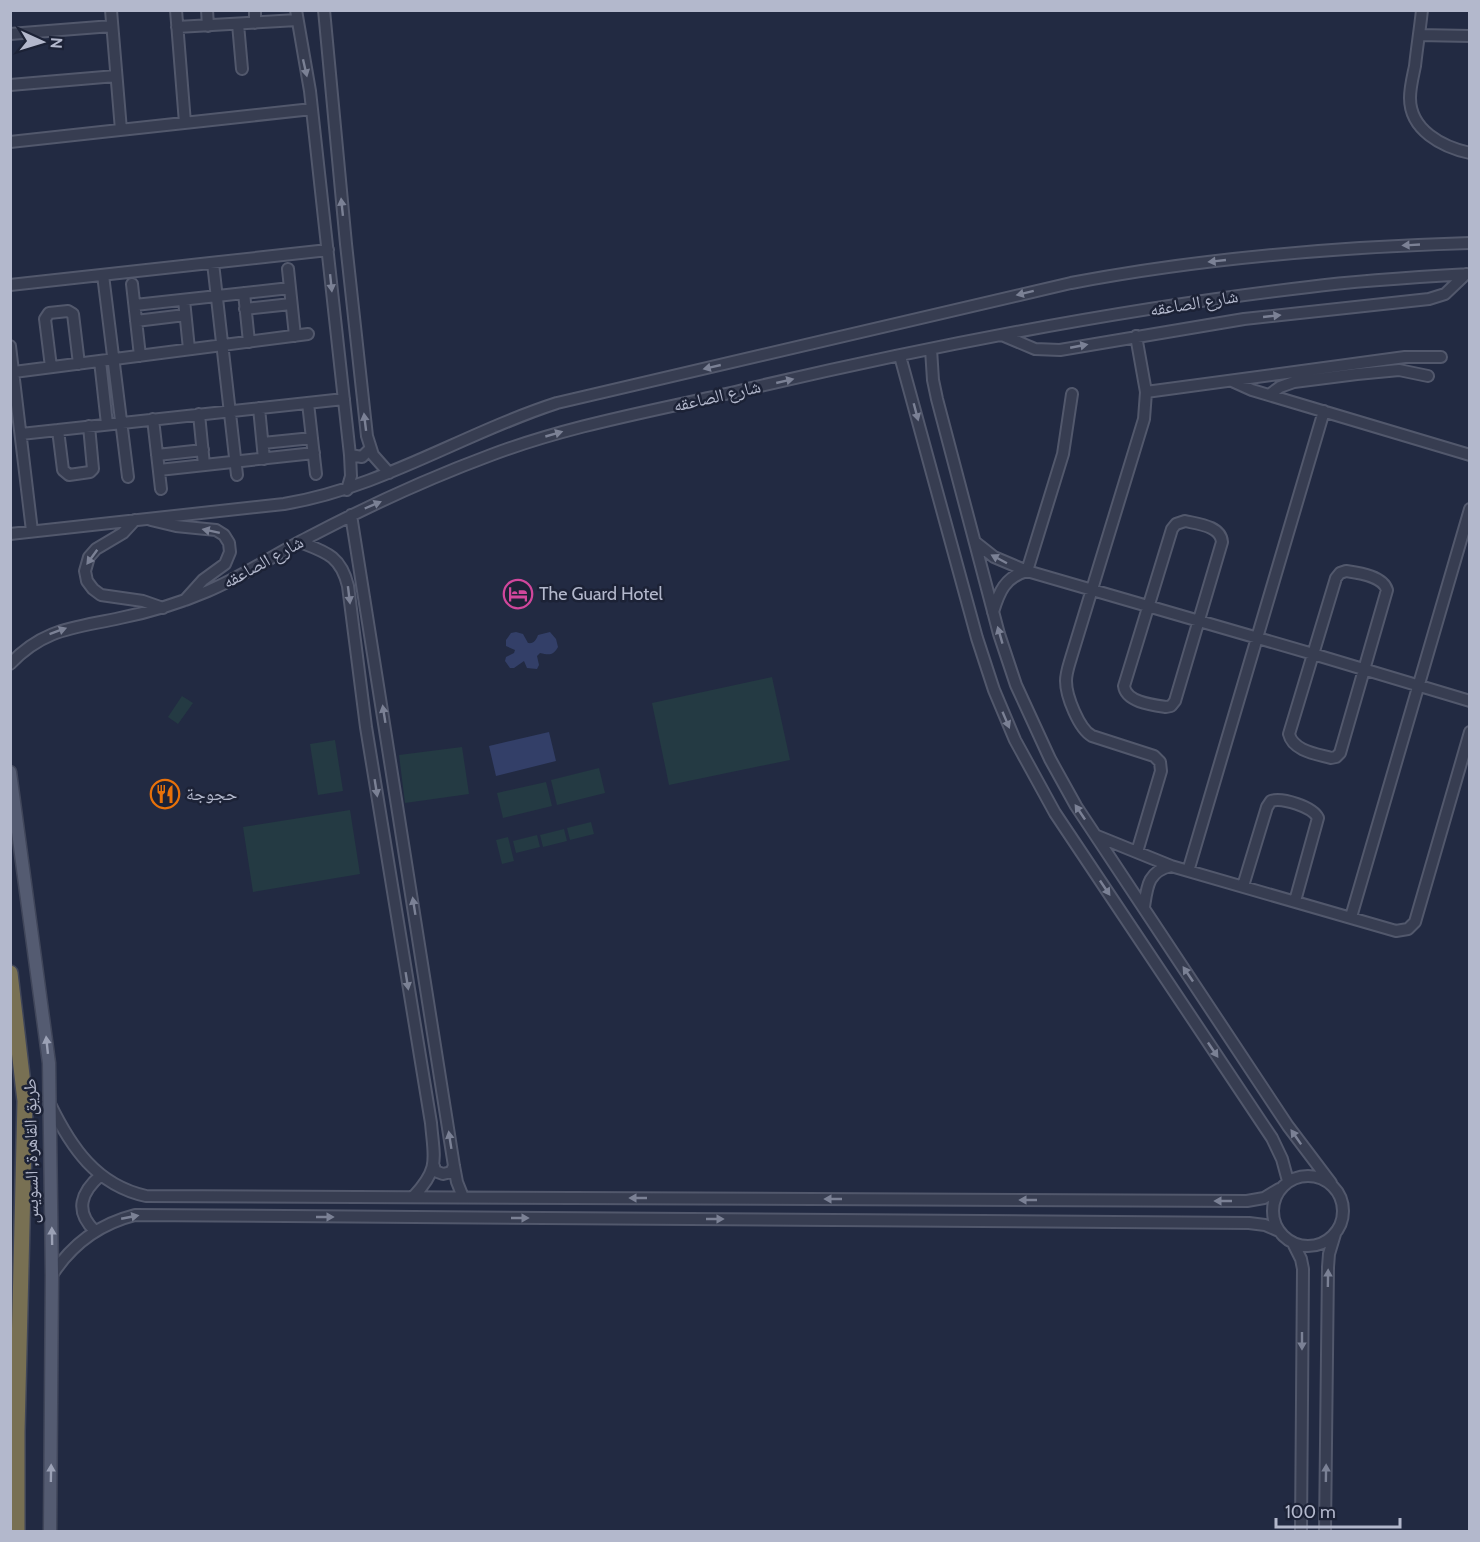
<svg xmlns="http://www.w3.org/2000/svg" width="1480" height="1542" font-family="Cabin,'Noto Naskh Arabic',sans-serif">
	<rect width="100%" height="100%" fill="#222a42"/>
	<path fill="#243a43" d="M772,677l18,83 -121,25 -17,-82z
		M182,696l11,7 -15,21 -10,-7z
		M335,740l8,51 -25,4 -8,-51z
		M462,747l7,47 -64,9 -6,-48z
		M599,768l6,25 -48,12 -6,-25z
		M546,782l6,24 -49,12 -6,-25z
		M350,810l10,64 -107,18 -10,-65z
		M591,822l3,12 -24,6 -3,-12z
		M564,829l3,12 -24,6 -3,-12z
		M537,835l3,12 -24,6 -3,-12z
		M508,837l6,24 -12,3 -6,-24z"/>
	<path fill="#333f68" d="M516,632l7,2 5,9c6,1 8,-3 10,-8l12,-3 6,7 2,8c-5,9 -9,8 -18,6l-3,3 2,9 -2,4 -10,-1 -3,-7 -10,7h-4l-5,-7 1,-4 8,-4 1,-3 -9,-4v-6l5,-7z
		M549,732l7,29 -60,15 -7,-30z"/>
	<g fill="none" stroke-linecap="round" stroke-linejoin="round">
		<g stroke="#52586c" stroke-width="14">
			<path id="minor" d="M111,10l10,120
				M176,10l9,113
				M207,10l1,16
				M255,10v13
				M296,10l14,81 40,364 1,21 -4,14
				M324,10l22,234 21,192 6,19 16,18
				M1422,10c-2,19 -5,37 -7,56 -2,10 -5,21 -5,32 0,32 32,49 60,55
				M238,24l4,45
				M177,27l120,-7
				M10,34l102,-8
				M1419,35l51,1
				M10,85l106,-9
				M10,142l302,-33
				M213,263l24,212
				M288,269l7,67
				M103,275l25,202
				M132,284l8,72
				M10,285l318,-35
				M244,293l5,49
				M184,300l5,49
				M135,305l155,-17
				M245,309l46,-5
				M136,321l49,-6
				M1004,336l31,13 25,1 184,-31 185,-20 16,-5 21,-20
				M1136,336l10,56 -2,27 -73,239c-2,7 -5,15 -5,23 0,15 13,48 26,55l62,20 6,6 1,9 -24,81
				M10,346l22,185
				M931,349l2,31 4,19 62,235 17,51 34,74 26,47 212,320 43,57
				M900,356l77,282 17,52 21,50 40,73 217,325 10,21 6,22
				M100,361l7,63
				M51,367l-6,-48 4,-6 19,-2 5,3 6,50
				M14,372l294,-38
				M1232,381l20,9 218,65
				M1146,392l259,-35h36
				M1269,395l11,-8 14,-5 63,-8 42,-4 29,6
				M308,403l8,71
				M259,408l5,51
				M199,414l5,51
				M153,419l8,70
				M58,430l5,40 6,5 21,-3 3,-3 -4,-43
				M21,434l323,-35
				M263,443l49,-5
				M157,455l46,-5
				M350,455l12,2 8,-8
				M159,470l155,-17
				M351,515l103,651 3,16 6,15
				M135,520l-12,13 -27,16 -7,8 -4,14 2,10 6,8 8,6 42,6 20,7
				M151,520l25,6 40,4 8,5 5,8 1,9 -5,12 -22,16 -18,20
				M1185,521c13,3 36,5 37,21l-47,159 -4,5 -5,1c-14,-2 -40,-5 -42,-21l48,-157 4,-5z
				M10,534l274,-30c97,-16 180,-71 273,-101l514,-120c131,-25 265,-36 399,-40
				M300,542c26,10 41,14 48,44l18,141 65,396c3,36 9,45 -17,73
				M975,542l19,15 33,14 286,83 157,47
				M1027,571l36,-117 9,-60
				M1346,571c13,2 37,5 41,19l-47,163 -4,4 -5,1c-14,-4 -38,-7 -42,-24l47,-156 4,-5z
				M993,612c6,-20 12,-35 34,-41
				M10,664c34,-36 65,-36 110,-46 30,-6 60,-15 88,-27 36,-15 67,-37 101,-54 59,-31 120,-59 182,-82 82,-31 168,-45 252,-65 187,-44 376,-81 566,-103 53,-7 107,-10 161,-13
				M1097,836l74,30 225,65 12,-2 7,-7 55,-190
				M1189,868l135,-457
				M1243,886l24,-79 4,-6c11,-4 42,6 47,17l-23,83
				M1144,907c3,-20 4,-36 27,-41
				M1351,917l119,-408
				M50,1104c21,43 46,81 96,92l1101,5 17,-3 15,-9
				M434,1166l1,5 8,3 8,-2 3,-6
				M1273 1211a35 35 0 1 1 70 0a35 35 0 1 1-70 0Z
				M95,1231c-21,-20 -14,-39 6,-56
				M1293,1243l8,16 2,10 -2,263
				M52,1275c20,-31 47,-51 83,-60l1114,8 16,2 14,6
				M1325,1532l3,-265 1,-13 6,-20"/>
		</g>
		<g stroke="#40465a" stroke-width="15">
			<path id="major" d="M10,772l39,291 3,212 -2,257"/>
		</g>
		<g stroke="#3f4559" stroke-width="18">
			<path id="highway" d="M10,973l15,128 -8,331v100"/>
		</g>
		<use href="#minor" stroke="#373d51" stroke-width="10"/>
		<use href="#major" stroke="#545b71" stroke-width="12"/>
		<use href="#highway" stroke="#787053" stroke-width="15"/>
	</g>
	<defs><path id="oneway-solid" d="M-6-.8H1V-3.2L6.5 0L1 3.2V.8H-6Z" transform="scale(1.5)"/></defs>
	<g fill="#7b8195">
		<use href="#oneway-solid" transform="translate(305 68) rotate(77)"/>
		<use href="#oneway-solid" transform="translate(342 207) rotate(-96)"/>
		<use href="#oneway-solid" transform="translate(1411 245) rotate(177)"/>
		<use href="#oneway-solid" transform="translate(1217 261) rotate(174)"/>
		<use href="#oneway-solid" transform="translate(331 283) rotate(84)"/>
		<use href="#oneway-solid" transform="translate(1025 293) rotate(166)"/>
		<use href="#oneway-solid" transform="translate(1272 316) rotate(-6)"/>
		<use href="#oneway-solid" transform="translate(1079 346) rotate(-11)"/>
		<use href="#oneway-solid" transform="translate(712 367) rotate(167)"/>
		<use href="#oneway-solid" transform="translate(785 381) rotate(-13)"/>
		<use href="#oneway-solid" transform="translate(916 412) rotate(75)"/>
		<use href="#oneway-solid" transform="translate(365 422) rotate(-97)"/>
		<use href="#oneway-solid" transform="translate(554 434) rotate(-16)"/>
		<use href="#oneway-solid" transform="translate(373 505) rotate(-23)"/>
		<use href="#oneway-solid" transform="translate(211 531) rotate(-168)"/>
		<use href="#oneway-solid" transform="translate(92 557) rotate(126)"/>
		<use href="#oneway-solid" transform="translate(999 559) rotate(-152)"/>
		<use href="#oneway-solid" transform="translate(349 595) rotate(83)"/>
		<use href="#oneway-solid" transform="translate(58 631) rotate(-20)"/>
		<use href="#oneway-solid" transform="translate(1000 635) rotate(-106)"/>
		<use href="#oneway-solid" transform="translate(384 714) rotate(-99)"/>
		<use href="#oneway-solid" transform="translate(1006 720) rotate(67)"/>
		<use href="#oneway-solid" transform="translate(376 788) rotate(81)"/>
		<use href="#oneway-solid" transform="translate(1080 812) rotate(-124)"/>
		<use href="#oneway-solid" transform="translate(1105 888) rotate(56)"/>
		<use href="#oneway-solid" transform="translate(414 906) rotate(-99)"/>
		<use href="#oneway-solid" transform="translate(1188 974) rotate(-124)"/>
		<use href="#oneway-solid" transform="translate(407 981) rotate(81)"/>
		<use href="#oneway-solid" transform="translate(1213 1050) rotate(56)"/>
		<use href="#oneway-solid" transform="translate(1296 1137) rotate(-125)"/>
		<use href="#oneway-solid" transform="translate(450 1140) rotate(-99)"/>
		<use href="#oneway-solid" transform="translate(638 1198) rotate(-180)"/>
		<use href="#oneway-solid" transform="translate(833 1199) rotate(-180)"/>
		<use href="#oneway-solid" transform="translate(1028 1200) rotate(-180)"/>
		<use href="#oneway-solid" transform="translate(1223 1201) rotate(-180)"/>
		<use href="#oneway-solid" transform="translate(130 1217) rotate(-11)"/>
		<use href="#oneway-solid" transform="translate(325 1217)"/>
		<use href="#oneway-solid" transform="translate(520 1218)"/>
		<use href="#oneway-solid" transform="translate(715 1219)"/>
		<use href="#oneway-solid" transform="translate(1328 1278) rotate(-89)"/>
		<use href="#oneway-solid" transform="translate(1302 1341) rotate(90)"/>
		<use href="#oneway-solid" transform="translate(1326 1473) rotate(-89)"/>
	</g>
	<g fill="#9ba1b5">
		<use href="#oneway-solid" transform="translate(47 1045) rotate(-96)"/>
		<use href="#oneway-solid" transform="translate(52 1236) rotate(-91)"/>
		<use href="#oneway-solid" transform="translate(51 1473) rotate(-89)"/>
	</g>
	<defs>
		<g id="hotel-ring" transform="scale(1.5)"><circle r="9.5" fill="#1c2236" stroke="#d1479c" stroke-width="1.5"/><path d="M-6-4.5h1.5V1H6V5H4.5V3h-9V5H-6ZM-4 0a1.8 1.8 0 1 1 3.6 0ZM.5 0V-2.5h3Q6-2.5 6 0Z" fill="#d1479c"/></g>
		<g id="restaurant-ring" transform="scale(1.5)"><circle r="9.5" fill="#1c2236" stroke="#e8710a" stroke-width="1.5"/><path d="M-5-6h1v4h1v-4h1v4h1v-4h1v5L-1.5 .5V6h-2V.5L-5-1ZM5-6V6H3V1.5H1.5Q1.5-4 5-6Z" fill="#e8710a"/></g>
	</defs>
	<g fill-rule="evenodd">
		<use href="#hotel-ring" x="518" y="594"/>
		<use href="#restaurant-ring" x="165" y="794"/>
	</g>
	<g text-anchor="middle" stroke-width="5" stroke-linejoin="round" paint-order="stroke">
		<g font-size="18" fill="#b3b8cc" stroke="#1c2236">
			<text transform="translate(1194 303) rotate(-9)" y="6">شارع الصاعقه</text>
			<text transform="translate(717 396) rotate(-13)" y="6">شارع الصاعقه</text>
			<text transform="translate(263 562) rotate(-29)" y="6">شارع الصاعقه</text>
			<text transform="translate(31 1151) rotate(-91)" y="6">طريق القاهرة, السويس</text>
		</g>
		<g font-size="18" fill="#b3b8cc" stroke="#1c2236" text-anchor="start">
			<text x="539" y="600">The Guard Hotel</text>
			<text x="186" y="800">حجوجة</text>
		</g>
	</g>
	<rect width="1480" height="1542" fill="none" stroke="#b3b8cc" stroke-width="24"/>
	<g transform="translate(42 42) rotate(94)" stroke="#1c2236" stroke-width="4.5" paint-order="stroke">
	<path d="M0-4.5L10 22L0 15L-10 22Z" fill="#b3b8cc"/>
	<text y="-9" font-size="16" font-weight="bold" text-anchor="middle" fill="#b3b8cc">N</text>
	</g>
	<path d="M1276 1518v9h124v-9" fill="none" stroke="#b3b8cc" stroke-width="3"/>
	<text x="1285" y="1518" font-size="18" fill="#b3b8cc" stroke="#1c2236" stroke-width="4.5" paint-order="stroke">100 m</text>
</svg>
